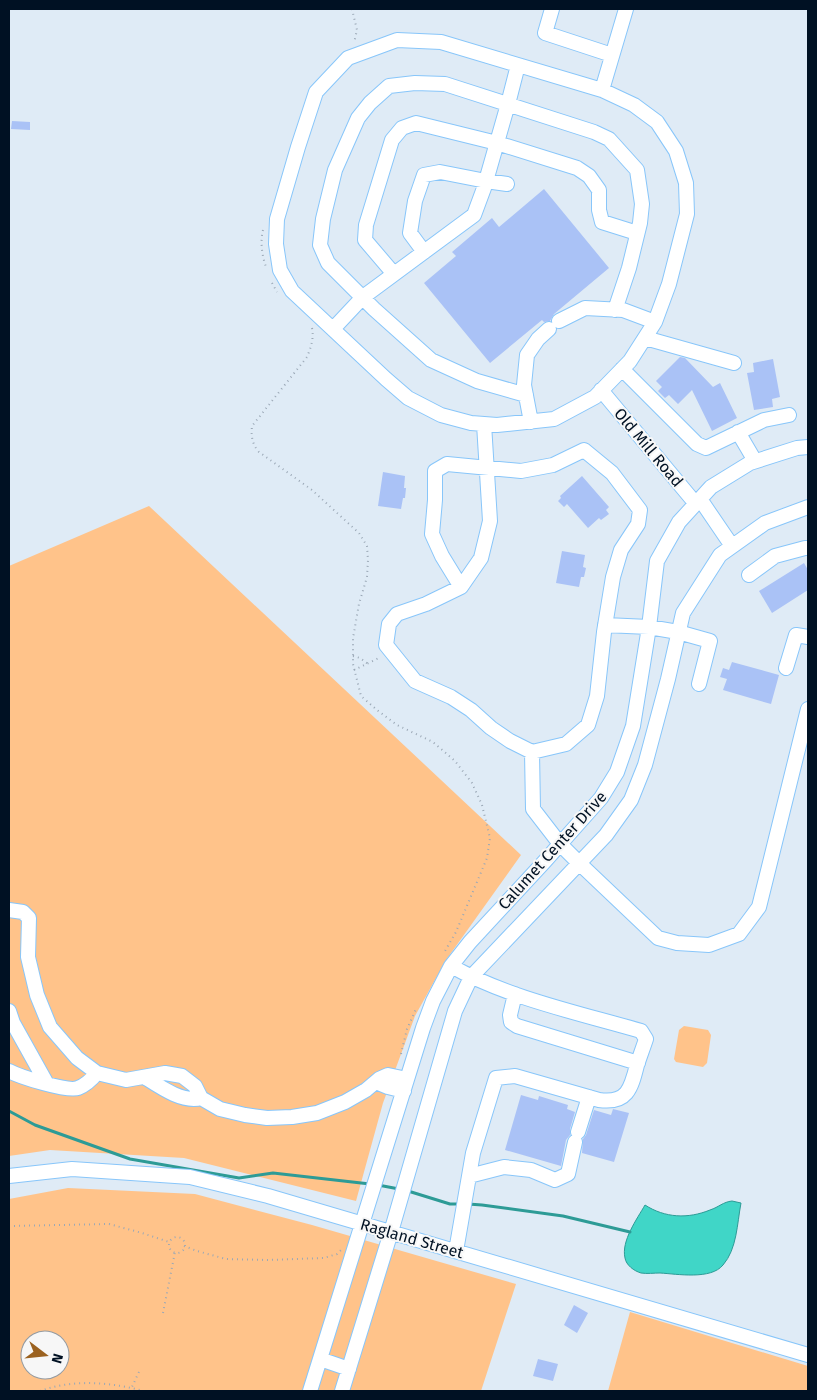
<svg xmlns="http://www.w3.org/2000/svg" width="817" height="1400" font-family="'Fira Sans',sans-serif">
	<rect width="100%" height="100%" fill="#dfebf6"/>
	<path fill="#ffc38a" fill-rule="evenodd" d="M149,506l372,349 -75,105 -31,56 -32,87 -27,98 -172,-43 -134,-8 -41,6v-590z
		M684,1026l24,4 3,5 -4,28 -4,4 -27,-5 -2,-3 5,-29z
		M68,1188l127,6 117,31 204,59 -35,107h-472v-192zM30,1340h30v30h-30z
		M630,1312l178,54v25h-200z"/>
	<path fill="#40d6c7" stroke="#2d9b96" d="M732,1201l9,2c-4,21 -4,46 -18,62 -12,15 -46,9 -63,8 -6,0 -13,1 -19,0 -7,-2 -15,-8 -16,-15 -4,-17 12,-39 20,-53 20,13 43,14 65,5 9,-3 13,-8 22,-9z"/>
	<g fill="none" stroke-linecap="round" stroke-linejoin="round">
		<path stroke="#2d9b96" stroke-width="3" d="M9,1111l26,14 95,34 109,19 34,-5 97,11
			M378,1185l21,4
			M408,1191l42,13h9
			M468,1204l14,1 81,11 67,16"/>
	</g>
	<path fill="#aac2f6" d="M12,121l18,1v8l-19,-1z
		M544,189l65,79 -55,46 -4,7 -6,1 -2,-2 -52,43 -66,-80 32,-27 -4,-4 40,-34 7,9z
		M680,357l5,1 28,29 7,-4 17,35 -25,13 -20,-41 -14,14 -9,-9 -4,3 -7,-7 4,-4 -6,-6z
		M773,359l7,38 -8,2 1,8 -19,3 -7,-37 7,-1 -1,-9z
		M383,472l22,4 -1,12h2l-1,10h-2l-2,11 -23,-3z
		M582,476l27,31 -3,3 3,4 -8,6 -2,-2 -11,10 -21,-24 -3,3 -6,-6 3,-3 -1,-2z
		M562,551l23,4 -2,12 3,1 -2,9h-3l-2,10 -23,-4z
		M804,563l4,7v20l-36,23 -13,-22z
		M732,662l47,13 -8,29 -48,-14 4,-11 -7,-2 3,-9 6,2z
		M521,1095l17,5 1,-4 29,9 -1,4 8,3 -5,17v6l-4,5 -5,26 -56,-16z
		M613,1109l16,4 -15,49 -32,-9 1,-14 3,-4 8,-25 17,5z
		M574,1305l14,8 -11,20 -13,-8z
		M538,1359l20,5 -5,17 -20,-5z"/>
	<g fill="none" stroke-linecap="round" stroke-linejoin="round">
		<g stroke="#88c6fa" stroke-width="16">
			<path id="minor" d="M552,9l-7,24 67,22
				M397,40l44,2 161,48 32,15 23,17 19,29 10,32 1,31 -18,70 -14,38 -25,39 -35,36 -41,22 -57,6 -26,-2 -30,-8 -33,-17 -22,-19 -94,-88 -12,-21 -4,-26 1,-25 21,-72 18,-55 32,-34z
				M602,90l24,-81
				M424,252l-14,-19 5,-32 9,-26 16,-3 46,9 21,3
				M394,274l-29,-34 1,-15 26,-85 10,-12 14,-5 81,20 80,25 12,8 10,14v20l3,12 35,11
				M559,321l26,-13 38,2 32,12
				M333,329l30,-32 111,-82 10,-27 24,-84 10,-39
				M645,338l89,25
				M622,369l75,75 9,4 58,-28 25,-5
				M601,390l95,114
				M526,395l-49,-14 -46,-21 -57,-51 -46,-46 -8,-18 3,-26 12,-49 23,-52 12,-15 19,-17 26,-3 30,1 149,48 15,7 28,31 5,34 -2,19 -11,45 -14,42
				M531,422l-7,-37 3,-30 11,-16 11,-10
				M738,432l17,29
				M700,499l32,47
				M749,575l26,-19 30,-8h3
				M461,587l-19,-31 -10,-22 3,-34v-29l12,-7 74,7 32,-6 31,-15 28,23 28,37 -2,14 -17,26 -8,27 -9,55 -7,64 -9,29 -22,19 -34,8 -22,-11 -19,-13 -20,-18 -20,-13 -36,-16 -29,-36 3,-21 8,-10 29,-10 35,-17 20,-29 9,-37 -6,-97
				M605,625l44,2 29,5 32,9 -11,43
				M786,668l10,-33 12,2
				M532,752l1,57 27,35 19,19 79,75 19,5 32,2 30,-11 20,-27 49,-198
				M9,910l14,2 6,6 -1,39 9,38 13,32 27,31 20,15 29,7 39,-7 17,3 13,10 6,12 19,11 25,6 22,3 25,-1 25,-4 28,-11 21,-12 13,-11 9,-4 19,4
				M451,966c57,32 128,47 190,65l5,8c-3,9 -6,17 -9,26 -6,24 -10,39 -38,35l-84,-24 -19,2 -23,75 -17,98
				M515,994l-5,21 1,7 6,4 121,37
				M9,1011l4,12 34,61
				M9,1071c11,6 59,21 69,17 8,-3 14,-9 19,-15
				M146,1078c14,9 37,25 55,20
				M376,1082l12,5 16,4
				M578,1132l11,-35
				M9,1176l63,-7 118,8 78,19 540,159
				M469,1176l35,-9 27,3 24,10 13,-6 7,-32
				M320,1359l29,10
				M310,1391l113,-363 10,-27 18,-35 19,-24 75,-81 56,-63 16,-26 16,-46 16,-99 8,-66 22,-39 32,-35 39,-24 47,-15 11,-1
				M342,1391l49,-159 64,-221 16,-34 135,-142 25,-35 14,-35 23,-86 15,-66 37,-58 45,-32 43,-16"/>
		</g>
		<path stroke="#9ba8b6" stroke-width="2" stroke-dasharray="1 4" stroke-linecap="butt" d="M352,9l5,21 -3,13
			M263,230c-3,11 -1,26 3,37
			M272,283l5,9
			M312,328c2,11 -1,19 -5,29l-55,69c-1,10 0,18 7,26l53,38 47,43 8,13 1,14 -1,17 -8,27 -6,34v26l8,32 16,14 20,15 36,17 22,19 17,22 10,22 8,33 -3,20 -31,74 -11,19
			M353,656l7,2 8,6
			M354,670l27,-13
			M401,1054l6,-25 9,-20
			M9,1226l100,-2 33,9 27,9
			M169 1245a8 8 0 1 1 16 0a8 8 0 1 1-16 0Z
			M184,1246l13,5 29,8 42,1 56,-2 13,-4 4,-4
			M163,1313l12,-61
			M40,1391c33,-12 70,-9 104,0
			M130,1391l9,-19"/>
		<use href="#minor" stroke="#fff" stroke-width="14"/>
	</g>
	<g text-anchor="middle" stroke-width="4" stroke-linejoin="round" paint-order="stroke">
		<g font-size="16" fill="#001123" stroke="#f7f7f7">
			<text transform="translate(649 447) rotate(50)" y="6">Old Mill Road</text>
			<text transform="translate(552 850) rotate(-48)" y="6">Calumet Center Drive</text>
			<text transform="translate(412 1238) rotate(16)" y="6">Ragland Street</text>
		</g>
	</g>
	<rect width="817" height="1400" fill="none" stroke="#001123" stroke-width="20"/>
	<g transform="translate(45 1355) rotate(106)"><circle r="24" fill="#f7f7f7" stroke="#949ba2"/>
	<path d="M0-4L9 19L0 12L-9 19Z" fill="#9b6220"/>
	<text y="-8" font-size="14" font-weight="bold" text-anchor="middle" fill="#001123">N</text>
	</g>
</svg>
